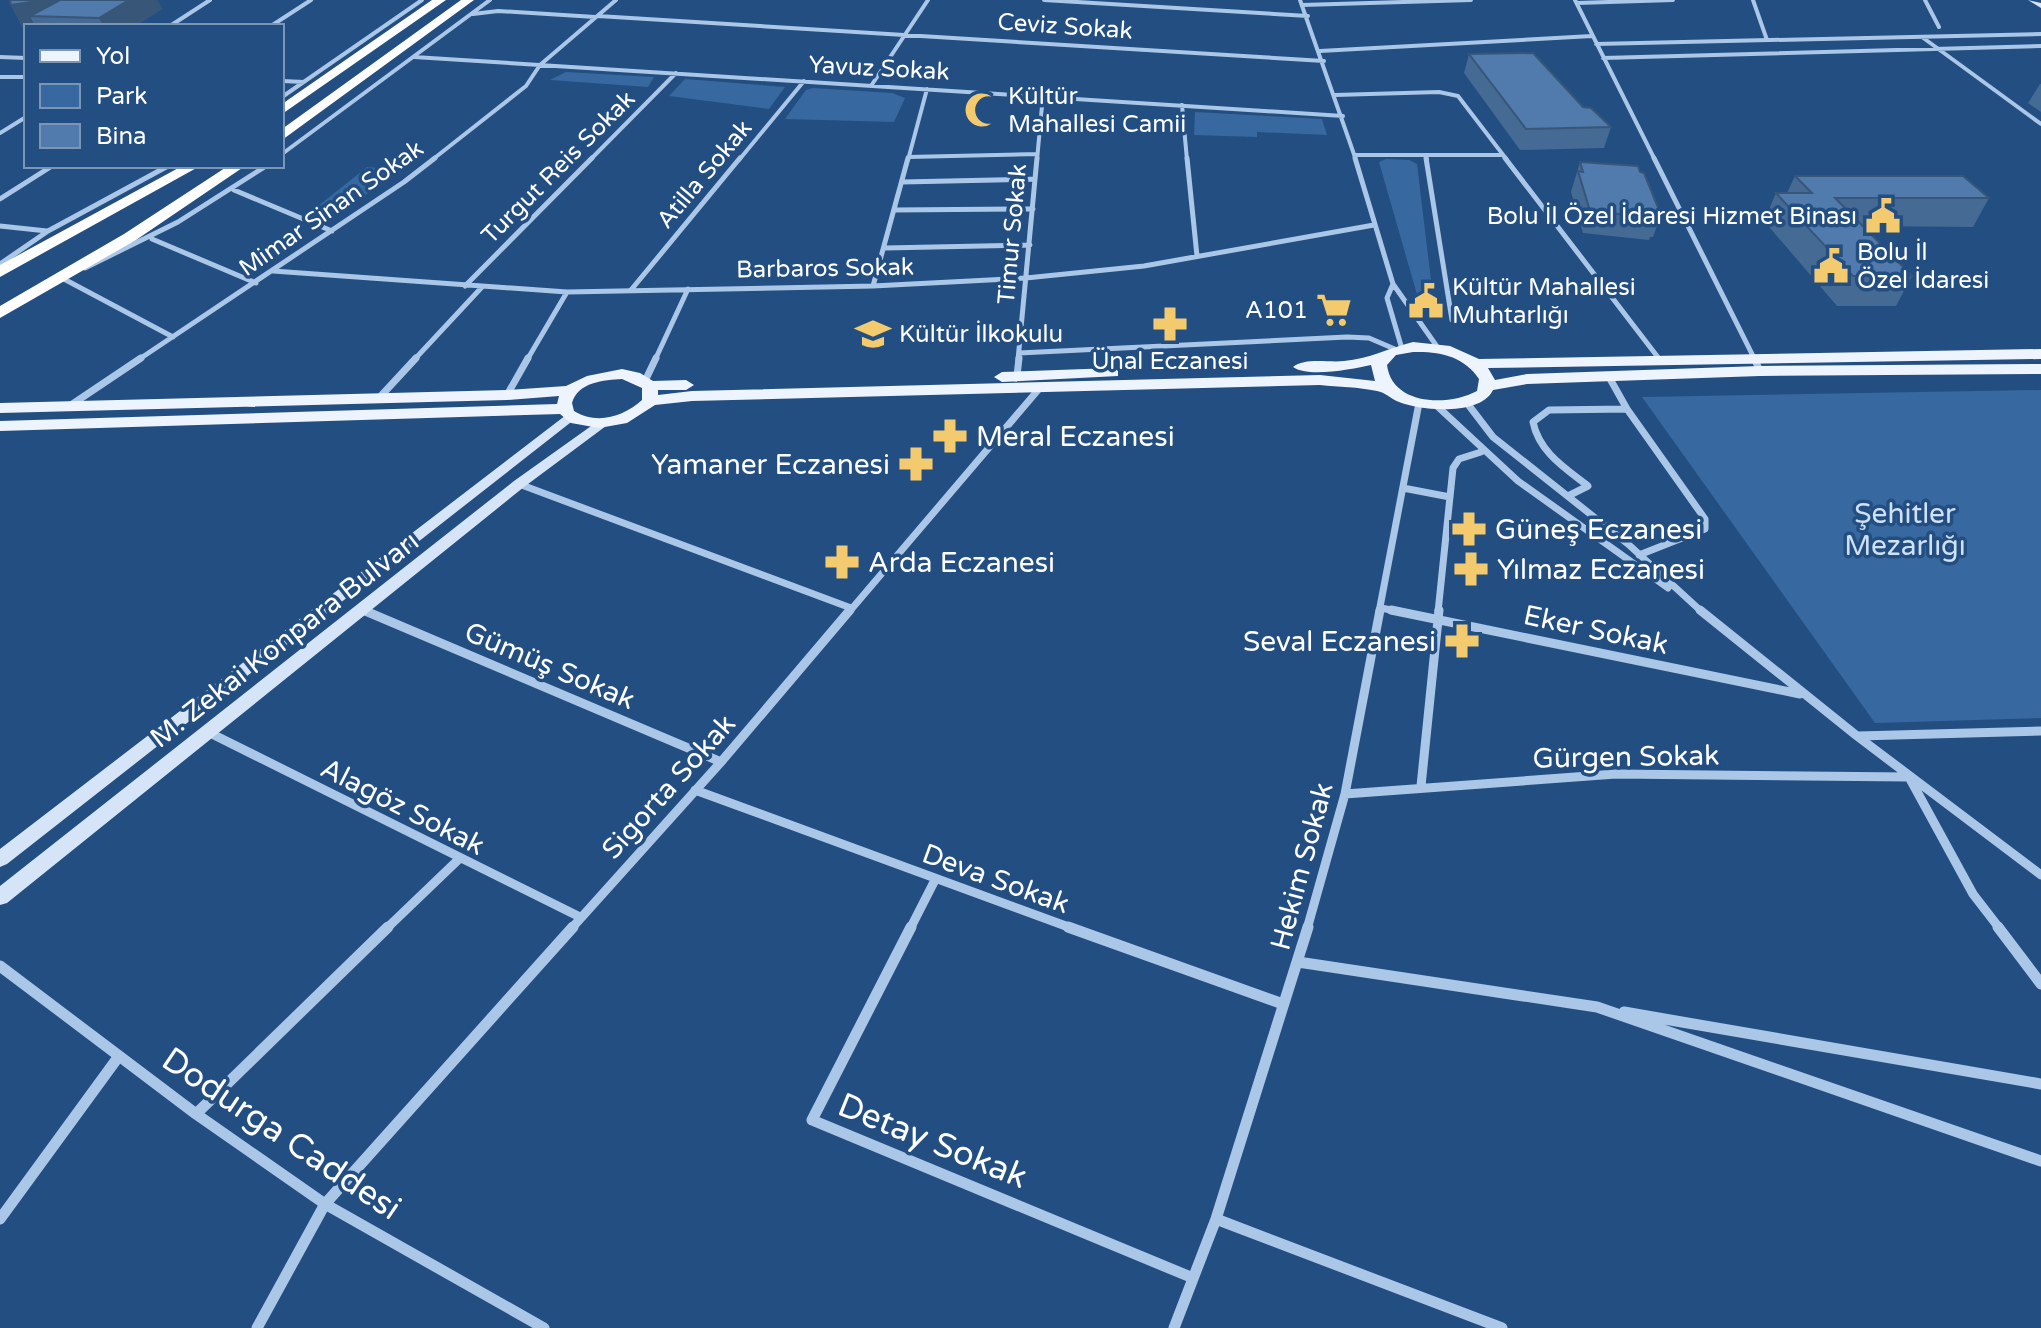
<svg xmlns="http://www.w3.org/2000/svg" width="2041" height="1328" font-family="'Varela Round',sans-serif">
	<rect width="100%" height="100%" fill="#234e82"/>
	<path fill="#3768a0" d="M566,72l88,5 -6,10 -98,-7z
		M685,79l100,8 -16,22 -100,-13z
		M813,88l79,5 13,5 -11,24 -109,-3 21,-29z
		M1195,112l127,7 5,16 -70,-3v5l-63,-2z
		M1386,159l23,1 8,4 17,141h-14l-41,-143z
		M367,167l36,3 -61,40 -25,-3z
		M2041,390v328l-166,5 -233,-326z"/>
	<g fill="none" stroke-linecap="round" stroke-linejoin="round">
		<path stroke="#abc7e8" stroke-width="4" d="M1044,0l264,16
			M1300,0l56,160
			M1575,0l80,160
			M1753,0l14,40
			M1925,0l14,27
			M1577,3l96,-3
			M1302,5l169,-5
			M473,14l25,-3 97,6
			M598,16l726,45
			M170,26l40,-26
			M271,26l40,-26
			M1922,37l119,87
			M1596,44l445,-10
			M1320,51l272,-15
			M0,57l26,1
			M414,57l929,59
			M1603,58l438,-12
			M0,77h26
			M282,81l22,1
			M871,86l57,-86
			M1335,95l104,-3 19,4 49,64
			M282,97l140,-97
			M1182,105l5,55
			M0,133l26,-16
			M282,154l208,-154
			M1355,155h146
			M1426,155l1,5
			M908,157l129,-3
			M432,160l94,-74 14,-21 76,-65
			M590,160l86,-87
			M739,160l65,-79
			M908,160l19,-71
			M1037,160l6,-65"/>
		<path stroke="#abc7e8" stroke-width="5" d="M1187,158l10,98
			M1355,158l38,126 45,64
			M1426,158l26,162
			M1505,158l155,202
			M1654,158l101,202
			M902,182l133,-3
			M234,190l98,41
			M0,199l52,-33
			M894,210l139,-1
			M0,226l47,5
			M152,239l104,44
			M885,248l145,-3
			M0,264l48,-33 120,-65
			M85,268l93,-46 88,-56
			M273,271l294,21 306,-6 153,-8 118,-12 230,-41
			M62,278l111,59
			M1393,284l-6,14 15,51
			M465,286l127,-128
			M873,286l35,-128
			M631,290l109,-132
			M1019,353l328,-16 22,1 28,12
			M138,360l266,-178 31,-24
			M414,360l68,-73
			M527,360l40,-68
			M655,360l33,-71
			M1018,360l19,-202"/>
		<path stroke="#abc7e8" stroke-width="7" d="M1754,358l6,13
			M1017,376l2,-18
			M645,381l11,-23
			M507,395l21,-37
			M379,398l37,-40
			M1467,403l26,34 135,107 74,68
			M1437,406l81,75 150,107
			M68,407l73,-49
			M1627,409l78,110v10l-66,26
			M519,484l332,124
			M1403,488l47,9
			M1568,496l20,-10c-23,-18 -49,-34 -55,-64l16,-12 78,-1 -18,-32
			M1381,608l20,4
			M363,610l5,2
			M849,612l189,-222
			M1379,612l40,-209
			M1438,612l15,-144 6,-9 22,-7"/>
		<path stroke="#abc7e8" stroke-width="9" d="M363,610l358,152
			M1391,610l409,84
			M1700,610l157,126 184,139
			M208,732l372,185
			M1858,736l183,-5
			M1421,786l18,-176
			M695,790l379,139
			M1345,794l271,-20 293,3 64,117 27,35
			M386,929l73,-70
			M571,929l150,-167 129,-152
			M910,929l25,-49
			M1307,929l38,-135 35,-184"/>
		<path stroke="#abc7e8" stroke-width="11" d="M911,927l-99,193 381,158
			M1068,927l215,77
			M1998,927l43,57
			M1298,962l299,45 444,154
			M0,966l196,148 129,90 219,124
			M1624,1012l417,72
			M196,1114l192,-187
			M0,1219l119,-163
			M1216,1219l286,109
			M257,1328l68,-124 248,-277
			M1174,1328l42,-109 92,-292"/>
		<path fill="#d5e4f6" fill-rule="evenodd" d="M2028,0l13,3v5z
			M570,412l5,1v6l-568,445 -7,3v-18z
			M601,419l6,4 -1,3 -82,61 -517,416 -7,2v-19l514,-405z"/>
		<path fill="#edf4fd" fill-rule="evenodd" d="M1413,342l37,4 29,13 562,-10v10l-553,9 7,12 32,-6 233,-8 281,-2v10l-281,2 -233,8 -34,6c-12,26 -72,21 -94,12 -8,-3 -14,-10 -22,-11 -19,-4 -38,-4 -57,-6l-628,16 -37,4 -28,18 -28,5 -28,-5 -11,-9 -560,17v-10l557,-17 2,-8 -52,4 -507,13v-10l507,-13 59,-4 21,-10 35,-7 18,4 13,8 33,-1 8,5 -8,5h-28v5l34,-4 628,-16 55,6 -4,-16c-18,4 -63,13 -78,2 12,-10 36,-4 51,-6 25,-2 45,-13 69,-19zM1413,352c26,-1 51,4 66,27l-2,12c-30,16 -85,14 -90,-26l9,-10zM622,379l20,9v12c-19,17 -45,25 -68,11l-2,-8c6,-21 32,-23 50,-24z
			M1113,368l5,2v6l-116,6 -8,-5 8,-5z"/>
		<path fill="#fff" fill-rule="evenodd" d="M432,0h14l-164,114v-10z
			M461,0h13l-192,140v-11z
			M182,166h18l-200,111v-12z
			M228,166h17l-109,74 -136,78v-12l124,-72z"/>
	</g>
	<path fill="#456a94" d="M11,5l151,4 -27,17h-109l-3,2z
		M1469,54l114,53 28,20 -7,21 -84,2 -56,-77z
		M2040,84h1v28l-13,-9z
		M1580,162l81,53 -8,22h-3l-1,3 -66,-7 -12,-41z
		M1795,176l194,22 -16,29 -110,-1 49,50 -16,30h-59l-73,-85 12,-28h11z"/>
	<path fill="#385678" d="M44,0h23l-37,16 5,10h-9v2h-3l-12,-23z
		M129,0h29l4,9 -27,17h-32l-4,-8z"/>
	<path fill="#507bac" stroke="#385678" stroke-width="2" d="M10,0h34l-33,5z
		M60,0h69l-30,18 -69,-2z
		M1533,53l50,54 8,1 20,19 -85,2 -57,-75z
		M1580,162l58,4 2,6 4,1 17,42h-5l1,3 -67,-7 -12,-40 5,1z
		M1795,176h168l26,22h-154l77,78h-59l-77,-83h36z"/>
	<defs>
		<g id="mosque-bare" transform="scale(2.76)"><path d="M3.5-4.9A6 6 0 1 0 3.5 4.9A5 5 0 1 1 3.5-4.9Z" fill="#f3ca6e" stroke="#234e82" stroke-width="2.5" paint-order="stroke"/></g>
		<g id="civic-bare" transform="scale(2.76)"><path d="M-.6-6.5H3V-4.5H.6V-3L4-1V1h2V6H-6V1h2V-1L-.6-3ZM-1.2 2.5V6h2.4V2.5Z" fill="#f3ca6e" stroke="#234e82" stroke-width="2.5" paint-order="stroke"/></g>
		<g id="supermarket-bare" transform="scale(2.76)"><path d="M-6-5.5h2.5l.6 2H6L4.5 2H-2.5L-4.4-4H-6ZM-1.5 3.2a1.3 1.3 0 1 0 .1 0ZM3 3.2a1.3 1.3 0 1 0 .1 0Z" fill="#f3ca6e" stroke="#234e82" stroke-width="2.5" paint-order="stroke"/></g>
		<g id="pharmacy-bare" transform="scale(2.76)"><path d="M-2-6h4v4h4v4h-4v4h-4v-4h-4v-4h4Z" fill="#f3ca6e" stroke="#234e82" stroke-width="2.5" paint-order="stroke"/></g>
		<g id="school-bare" transform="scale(2.76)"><path d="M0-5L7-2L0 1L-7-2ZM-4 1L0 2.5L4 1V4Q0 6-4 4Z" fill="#f3ca6e" stroke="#234e82" stroke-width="2.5" paint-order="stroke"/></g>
	</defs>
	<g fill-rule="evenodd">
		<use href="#mosque-bare" x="982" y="110"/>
		<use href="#civic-bare" x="1883" y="216"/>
		<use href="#civic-bare" x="1831" y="266"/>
		<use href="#civic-bare" x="1426" y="301"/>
		<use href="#supermarket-bare" x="1334" y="310"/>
		<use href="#pharmacy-bare" x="1170" y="324"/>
		<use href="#school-bare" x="873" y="334"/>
		<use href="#pharmacy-bare" x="950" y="436"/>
		<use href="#pharmacy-bare" x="916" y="464"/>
		<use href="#pharmacy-bare" x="1469" y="529"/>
		<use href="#pharmacy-bare" x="842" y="562"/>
		<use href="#pharmacy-bare" x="1471" y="569"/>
		<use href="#pharmacy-bare" x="1462" y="641"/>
	</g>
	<g text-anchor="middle" stroke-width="7" stroke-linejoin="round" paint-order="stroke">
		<g font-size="24" fill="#fff" stroke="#234e82">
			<text transform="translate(1065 26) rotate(4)" y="8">Ceviz Sokak</text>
			<text transform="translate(879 68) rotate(3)" y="8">Yavuz Sokak</text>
			<text transform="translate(558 167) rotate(-45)" y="8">Turgut Reis Sokak</text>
			<text transform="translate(704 174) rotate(-50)" y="8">Atilla Sokak</text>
			<text transform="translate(331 208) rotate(-35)" y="8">Mimar Sinan Sokak</text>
			<text transform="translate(1012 234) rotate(-85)" y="8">Timur Sokak</text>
			<text transform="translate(825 268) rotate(-1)" y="8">Barbaros Sokak</text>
		</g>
		<g font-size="24" fill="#fff" stroke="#234e82" text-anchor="start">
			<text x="1008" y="104">Kültür<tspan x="1008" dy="28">Mahallesi Camii</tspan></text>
			<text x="1857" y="224" text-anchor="end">Bolu İl Özel İdaresi Hizmet Binası</text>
			<text x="1857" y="260">Bolu İl<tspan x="1857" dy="28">Özel İdaresi</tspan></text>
			<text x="1452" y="295">Kültür Mahallesi<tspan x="1452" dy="28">Muhtarlığı</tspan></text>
			<text x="1308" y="318" text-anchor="end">A101</text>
			<text x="899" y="342">Kültür İlkokulu</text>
			<text x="1170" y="369" text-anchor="middle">Ünal Eczanesi</text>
		</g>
		<g font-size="28" fill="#fff" stroke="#234e82" text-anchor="start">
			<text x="976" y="446">Meral Eczanesi</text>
			<text x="890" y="474" text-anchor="end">Yamaner Eczanesi</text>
			<text x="1495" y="539">Güneş Eczanesi</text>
			<text x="868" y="572">Arda Eczanesi</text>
			<text x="1497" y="579">Yılmaz Eczanesi</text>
			<text x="1436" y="651" text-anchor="end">Seval Eczanesi</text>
		</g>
		<g font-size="28" fill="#cfe1f6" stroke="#234e82">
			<text x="1905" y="523">Şehitler<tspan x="1905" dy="32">Mezarlığı</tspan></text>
		</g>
		<g font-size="28" fill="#fff" stroke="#234e82">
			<text transform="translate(1596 629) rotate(12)" y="10">Eker Sokak</text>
			<text transform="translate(284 639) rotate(-38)" y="10">M. Zekai Konpara Bulvarı</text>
			<text transform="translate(550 665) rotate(23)" y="10">Gümüş Sokak</text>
			<text transform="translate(1626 756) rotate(-1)" y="10">Gürgen Sokak</text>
			<text transform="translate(668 786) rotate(-48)" y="10">Sigorta Sokak</text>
			<text transform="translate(403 806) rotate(27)" y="10">Alagöz Sokak</text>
			<text transform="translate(1301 866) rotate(-75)" y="10">Hekim Sokak</text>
			<text transform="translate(996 878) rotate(20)" y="10">Deva Sokak</text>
		</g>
		<g font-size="34" fill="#fff" stroke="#234e82">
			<text transform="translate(282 1133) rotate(34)" y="12">Dodurga Caddesi</text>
			<text transform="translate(933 1140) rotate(22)" y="12">Detay Sokak</text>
		</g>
	</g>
	<rect x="24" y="24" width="260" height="144" fill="#234e82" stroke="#7b95b4" stroke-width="2"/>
	<rect x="40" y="50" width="40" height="12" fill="#edf4fd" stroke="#7b95b4" stroke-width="2"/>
	<text x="96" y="64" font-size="24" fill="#ffffff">Yol</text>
	<rect x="40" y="84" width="40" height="24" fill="#3768a0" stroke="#7b95b4" stroke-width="2"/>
	<text x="96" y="104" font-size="24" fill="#ffffff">Park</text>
	<rect x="40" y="124" width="40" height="24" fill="#507bac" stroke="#7b95b4" stroke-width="2"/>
	<text x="96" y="144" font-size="24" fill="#ffffff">Bina</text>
</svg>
